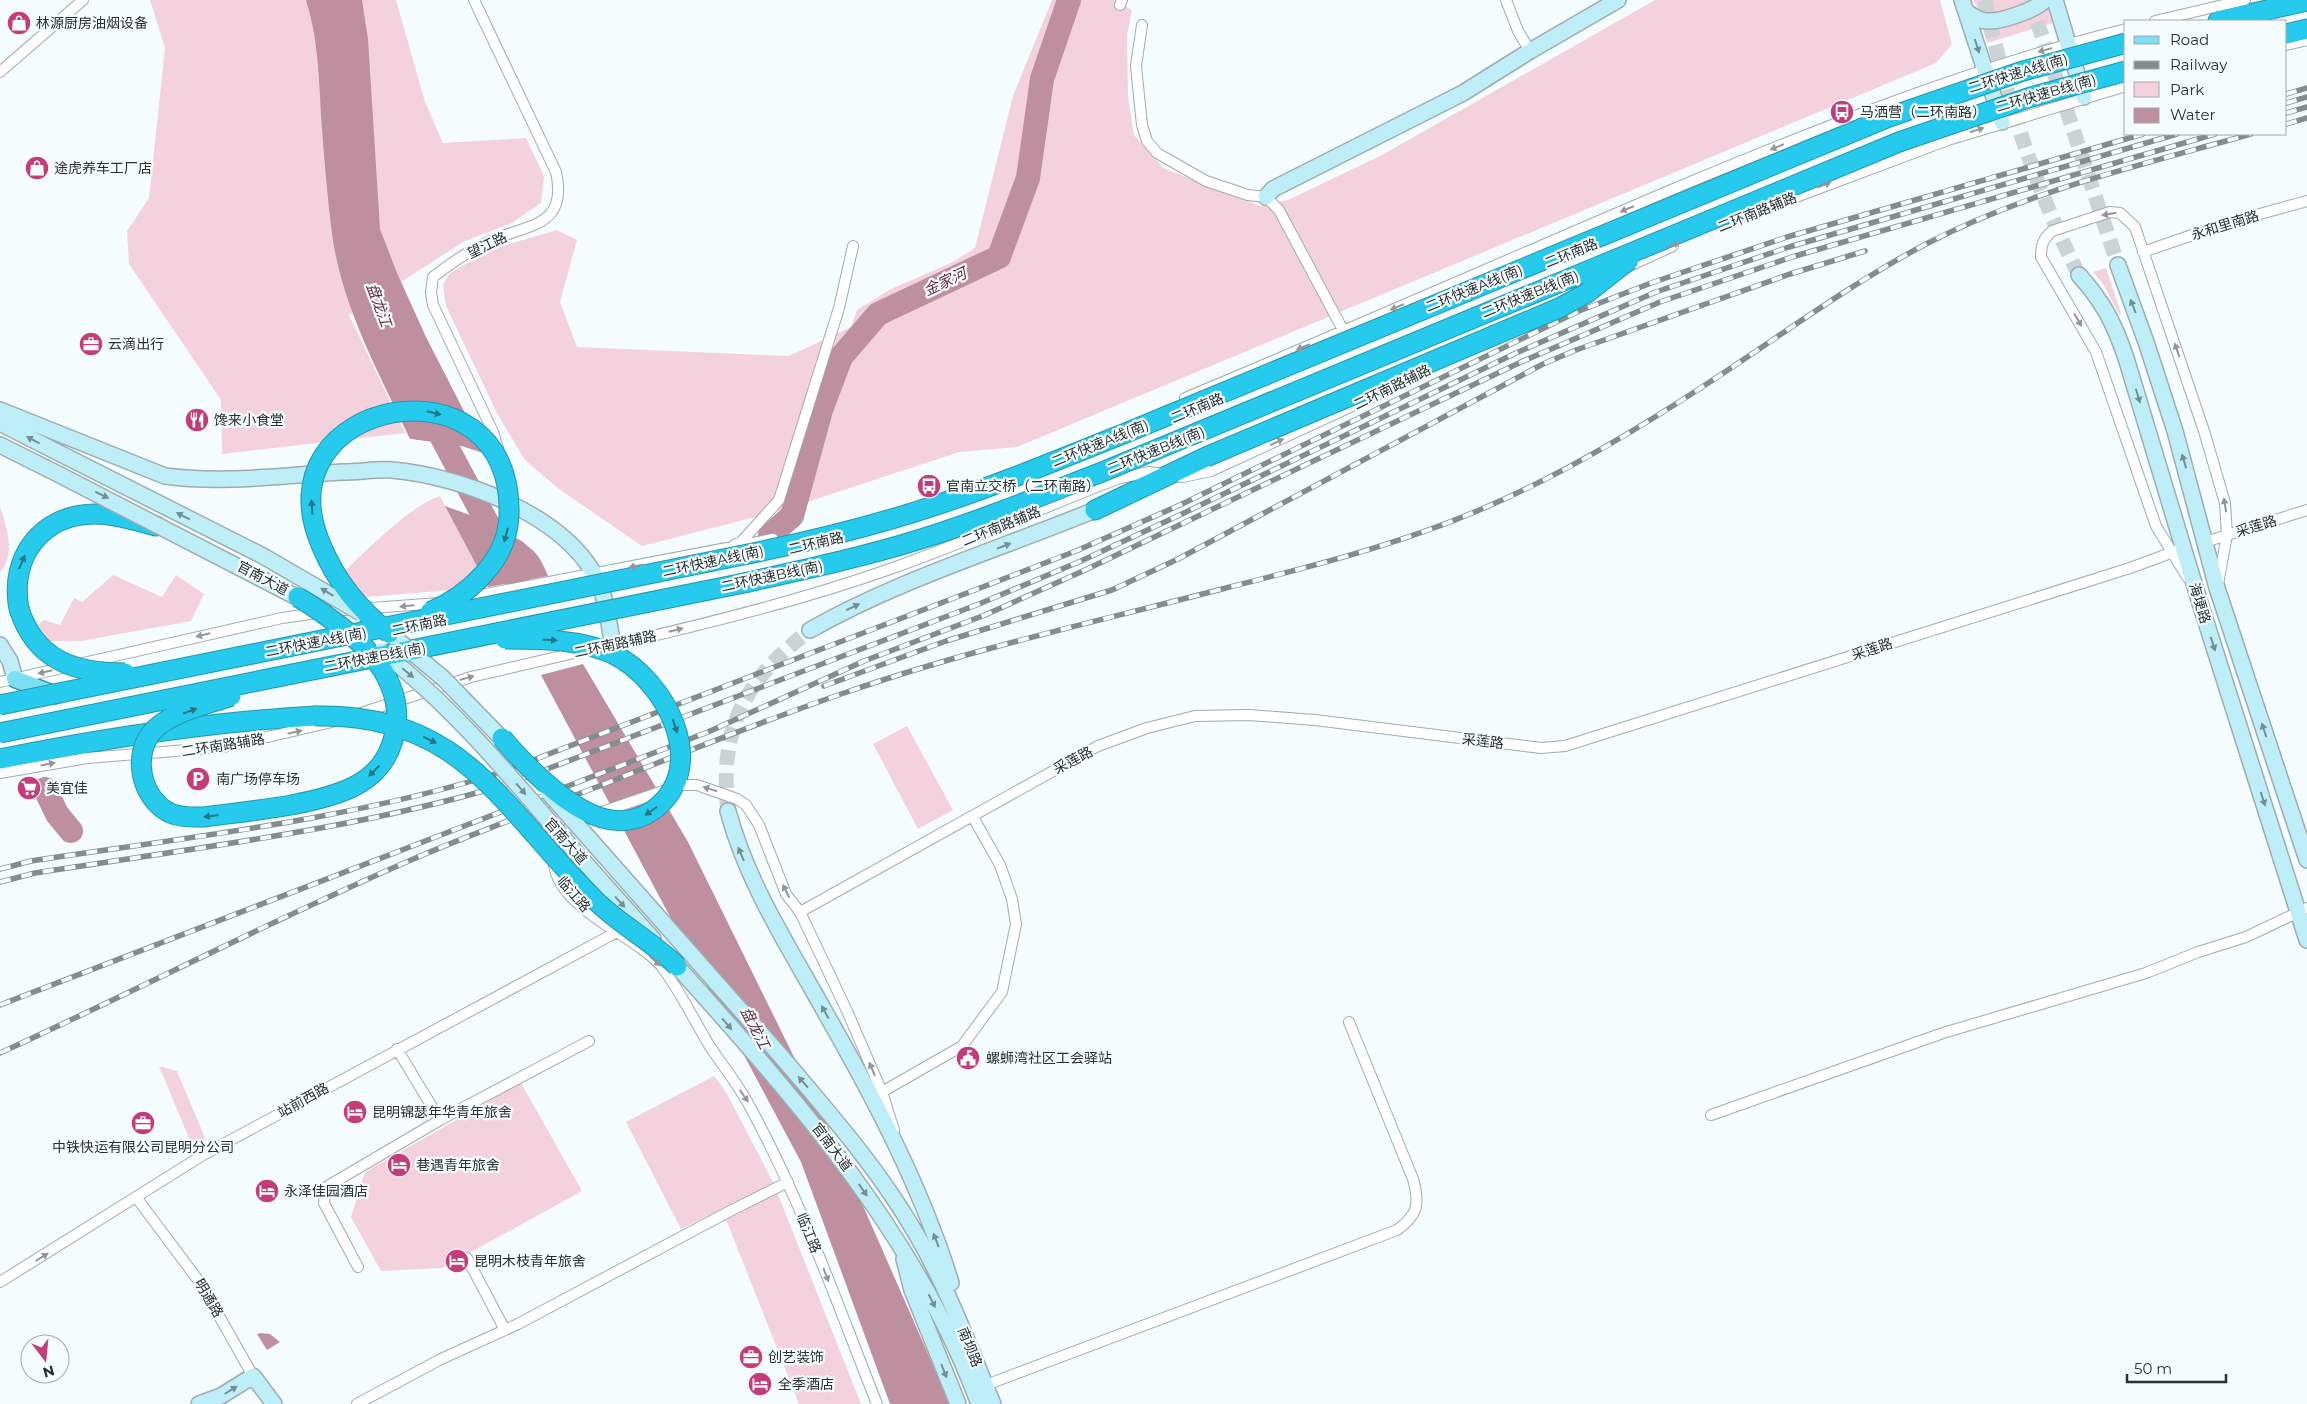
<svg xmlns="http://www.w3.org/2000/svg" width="2307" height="1404" font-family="Montserrat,'Noto Sans SC',sans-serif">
	<rect width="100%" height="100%" fill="#f4fcfe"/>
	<path fill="#f4d2dd" d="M150,0h246l29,102 18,41 83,-5 18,38 -3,27 -29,20 -47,18 -116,74 56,118 -183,21 -1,-54 -92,-136 -2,-33 22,-33 16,-150z
		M1052,0h62l18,10 -5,25 1,62 6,38 29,33 97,38 28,-6 94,-45 273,-155h285l12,44 -16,19 -919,384 -58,5 -176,58 -141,36 -83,-57 -34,-29 -27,-45 -52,-109 -3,-21 7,-12 42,-24 65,-19 20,10 -17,62 17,45 212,9 62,-29 6,-17 32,-20 64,-28 22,-14 38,-152z
		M1973,0h64l-48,15 -10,-5z
		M2050,4l6,18 -69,21 -5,-17z
		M2106,268l15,45 -2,1 -16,-30 -10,-12z
		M440,496l48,91 -122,10h-35l6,-5 -7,-7c26,-24 78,-79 110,-89z
		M0,507c7,20 16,48 0,65z
		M113,575l49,22 14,-22 28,19 -13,27 -110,20h-32l-11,-16 6,-5 16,5 14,-27 8,4z
		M907,726l46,84 -35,19 -45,-85z
		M159,1066l18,5 28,67 -14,5z
		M714,1076l12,16 47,90 88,222h-62l-77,-195 -41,20 -55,-107z
		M521,1083l61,108 -140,77 -61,3 -30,-54 14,-45z"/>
	<path fill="#be8f9f" d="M306,0h56l6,39 12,190 17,44 29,64 60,117 -25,-8 -51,-7c-31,-66 -68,-132 -78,-205 -5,-39 -8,-78 -11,-118 -2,-39 -3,-78 -15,-116z
		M445,506c28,10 75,25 92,49 5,6 8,14 11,21l-60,11z
		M583,664l105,178 140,284 122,278h-60l-89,-242 -260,-487z
		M261,1333l9,1 10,8 -13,8 -10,-16z"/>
	<path fill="#f4fcfe" d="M410,439l51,7 25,8 -1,2 -25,-7 -49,-7z
		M444,504l53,20 27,16 13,14 -14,-12 -27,-16z"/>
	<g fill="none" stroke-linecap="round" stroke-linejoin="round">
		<path stroke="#be8f9f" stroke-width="24" d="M430,415l88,166
			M770,535l22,-19 29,-106 20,-53 37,-43 121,-57 29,-79 14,-99 27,-79
			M45,789l12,25 14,17"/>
		<path stroke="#ccd3d5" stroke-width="15" stroke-dasharray="15 8" stroke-linecap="butt" d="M1985,0c20,94 50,189 94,275
			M2030,0l88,265
			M728,811c-9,-84 16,-130 82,-181"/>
		<g stroke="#9facaf" stroke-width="12">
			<path id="street" d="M474,0l82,172c12,54 -26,52 -64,68 -20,9 -41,23 -59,37l-2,15 2,13 60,127 7,23
				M1506,0l12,31 12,20
				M1120,5l2,-5
				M2155,21l90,-21
				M1142,25l-6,41 6,59 5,16 10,12 49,28 42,14 18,2 13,13 64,120
				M2286,45l21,-5
				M0,72l83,-72
				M1732,221l216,-81 178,-54
				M2143,252l84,-29 80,-22
				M1627,267l46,-21
				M1185,398c163,-68 324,-139 486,-208 149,-62 298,-122 455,-161
				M2205,542l102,-32
				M734,545l7,-3 38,-42 60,-192 14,-62
				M2187,577l-31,-51 -60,-174 -55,-95c0,-12 2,-18 11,-26l58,-19 10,1 15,14 69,204 21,72 2,32 -9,49
				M460,599l313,-60
				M609,646c94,-21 190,-45 281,-77 78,-27 153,-62 230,-91l29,-6 34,5 28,-6 174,-80
				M0,682l282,-64 49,-7 108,-8
				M358,714l113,-37 116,-27
				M0,773l87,-15 137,-11 108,-25
				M737,799l9,6 13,20 27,69 14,18 47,99 35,81 12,38
				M596,814l73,-25
				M580,822c-13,6 -24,14 -26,29 -8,56 81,82 108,116 18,24 32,53 47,78 13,20 29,39 40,60 52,95 88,198 128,299
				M800,912l298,-166 49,-18 48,-12 54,-1 66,5 226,28 24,-2 565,-178 54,-20
				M397,1049l43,71
				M882,1092l80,-46 40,-54 14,-68 -4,-25 -12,-34 -27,-48
				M1711,1115l232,-82 203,-60 52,-21 48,-15 61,-29
				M136,1197l65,87 52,92
				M467,1258l38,72
				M358,1267l-34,-64 2,-16 114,-67 149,-79
				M0,1282l203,-127 412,-222
				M986,1385l411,-155c21,-15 23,-26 16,-51l-64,-157
				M357,1404l84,-45 77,-35 214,-114 56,-28"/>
		</g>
		<g stroke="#9facaf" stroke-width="18">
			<path id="secondary" d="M1962,0l40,122
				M2055,0l29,97
				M1966,11c6,5 13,10 21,10 14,1 49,-11 58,-21
				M1266,197l7,-8 190,-96 67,-42 88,-51
				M2118,265l28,77 29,89 42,157 90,272
				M2079,275c25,28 35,48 47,83l73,242 108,340
				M0,410l165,66c58,8 119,-1 178,-4 16,0 33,-3 49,-2 67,6 165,42 201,102 13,20 15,49 20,73
				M0,423l67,34
				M0,445l58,29
				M810,630c90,-51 190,-81 285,-120
				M0,645l10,16 5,18
				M728,811c19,72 61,136 97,201 49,86 97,176 126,271
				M602,853c63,72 127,143 190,216 44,52 89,104 123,163 32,54 54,114 78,172
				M587,865l66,74
				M670,958c121,136 245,272 309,446
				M904,1259l8,31 46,114
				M199,1404l22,-8 32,-20 21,28"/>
		</g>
		<g stroke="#2794aa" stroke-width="19">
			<path id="primary" d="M15,679l41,16"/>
		</g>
		<g stroke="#2794aa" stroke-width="21">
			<path id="highway" d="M2218,21l89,-20
				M2286,34l21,-5
				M1095,510l111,-53
				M19,609c-10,-51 22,-95 76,-95 20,0 42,7 61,12
				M0,759c104,-21 208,-37 315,-43"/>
		</g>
		<use href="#street" stroke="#fff" stroke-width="10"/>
		<use href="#secondary" stroke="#beeff9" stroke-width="15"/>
		<use href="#primary" stroke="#7ddff4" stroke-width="16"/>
		<use href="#highway" stroke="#26caec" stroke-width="19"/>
		<g stroke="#858c8d" stroke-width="5.5">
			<path id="rail" d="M2286,94l21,-6
				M2286,103l21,-6
				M2286,113l21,-6
				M2286,124l21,-6
				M824,686l122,-45 166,-51 66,-31 365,-195 33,-14 214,-76 75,-23
				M0,869l31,-8c158,-24 319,-41 471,-89l574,-221 104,-46 399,-194 72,-28 136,-46 356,-103
				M0,882l35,-9c159,-25 319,-43 473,-89l471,-180 102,-43 103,-48 332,-160 140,-61 133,-45 388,-113
				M0,1005l708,-273 156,-71 121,-46 98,-44 438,-209 139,-60 132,-45 423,-123
				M0,1053c138,-63 272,-133 411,-193 60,-26 122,-48 183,-72 84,-33 168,-67 253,-96 124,-43 252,-71 379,-104 87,-22 175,-44 258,-80 75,-32 146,-74 215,-119 75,-48 147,-103 227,-145 102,-53 215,-79 325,-110"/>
		</g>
		<use href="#rail" stroke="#f4fcfe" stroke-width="4" stroke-dasharray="11" stroke-linecap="butt"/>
		<g stroke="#9facaf" stroke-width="12" stroke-linecap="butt">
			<path id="street-bridge" d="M682,785h15l40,14"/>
		</g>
		<g stroke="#9facaf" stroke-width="18" stroke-linecap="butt">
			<path id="secondary-bridge" d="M67,457l196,99 98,57
				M58,474l250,129
				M382,627l62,52 65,67
				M381,651c79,61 141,140 206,214
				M548,792l54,61"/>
		</g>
		<g stroke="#2794aa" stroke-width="21" stroke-linecap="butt">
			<path id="highway-bridge" d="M1206,457l353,-149 28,-15 42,-33
				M19,609c17,52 56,64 106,64
				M389,633c-29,-23 -53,-52 -67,-86 -67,-149 192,-198 187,-32 -1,45 -40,80 -79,97
				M231,696c-25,9 -58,15 -77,34 -23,24 -13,69 16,83 11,5 23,4 34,4 44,-6 109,-11 149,-30 18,-9 33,-24 39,-44 23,-68 -44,-115 -94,-146
				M0,705l738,-149c60,-12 119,-26 177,-44 73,-23 143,-52 213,-80l761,-315 134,-46 103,-28
				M315,716c150,-4 189,96 282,186 25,24 56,40 80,64
				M0,733l744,-150c59,-13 119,-26 177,-44 64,-20 125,-45 186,-69l792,-328 132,-45 95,-26
				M502,738c24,28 64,69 100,80 17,5 35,3 50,-7 61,-43 13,-132 -39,-157 -34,-15 -72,-15 -108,-15"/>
		</g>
		<use href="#street-bridge" stroke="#fff" stroke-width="10"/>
		<use href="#secondary-bridge" stroke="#beeff9" stroke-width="15"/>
		<use href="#highway-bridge" stroke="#26caec" stroke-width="19"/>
	</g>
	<defs><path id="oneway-solid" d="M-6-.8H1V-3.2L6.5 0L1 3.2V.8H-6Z" transform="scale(1.25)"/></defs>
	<g fill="#748f94">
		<use href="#oneway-solid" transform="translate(1977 46) rotate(72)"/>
		<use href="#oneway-solid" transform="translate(2133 306) rotate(-111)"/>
		<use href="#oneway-solid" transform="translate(2138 396) rotate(73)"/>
		<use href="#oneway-solid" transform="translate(33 440) rotate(-153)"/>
		<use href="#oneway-solid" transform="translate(2184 461) rotate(-107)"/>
		<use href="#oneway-solid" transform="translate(102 495) rotate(26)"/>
		<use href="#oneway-solid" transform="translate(183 516) rotate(-153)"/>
		<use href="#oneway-solid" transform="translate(1004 546) rotate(-21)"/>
		<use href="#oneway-solid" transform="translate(327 592) rotate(-149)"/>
		<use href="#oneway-solid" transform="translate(853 607) rotate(-25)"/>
		<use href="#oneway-solid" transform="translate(2213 644) rotate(72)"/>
		<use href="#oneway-solid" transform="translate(408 673) rotate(40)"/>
		<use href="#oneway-solid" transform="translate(2264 730) rotate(-108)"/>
		<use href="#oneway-solid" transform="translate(521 789) rotate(49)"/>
		<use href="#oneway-solid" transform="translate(2263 799) rotate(72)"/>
		<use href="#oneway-solid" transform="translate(741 854) rotate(-113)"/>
		<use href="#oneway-solid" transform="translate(620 902) rotate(48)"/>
		<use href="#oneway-solid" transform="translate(825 1012) rotate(-119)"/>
		<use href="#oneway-solid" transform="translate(727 1024) rotate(49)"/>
		<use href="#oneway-solid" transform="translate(803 1082) rotate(-131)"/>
		<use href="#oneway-solid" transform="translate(863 1190) rotate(55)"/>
		<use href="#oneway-solid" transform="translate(936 1240) rotate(-111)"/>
		<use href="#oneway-solid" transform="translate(932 1301) rotate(63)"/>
		<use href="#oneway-solid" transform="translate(944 1371) rotate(68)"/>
		<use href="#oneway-solid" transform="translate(231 1390) rotate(-32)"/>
	</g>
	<g fill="#949798">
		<use href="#oneway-solid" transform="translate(2045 50) rotate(164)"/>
		<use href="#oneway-solid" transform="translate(1977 130) rotate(-18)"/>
		<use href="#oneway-solid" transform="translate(1777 147) rotate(158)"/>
		<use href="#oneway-solid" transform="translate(1824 185) rotate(-21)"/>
		<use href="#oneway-solid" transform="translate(1627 209) rotate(157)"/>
		<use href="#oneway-solid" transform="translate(2109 214) rotate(170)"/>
		<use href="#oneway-solid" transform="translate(1673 245) rotate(-23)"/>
		<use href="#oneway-solid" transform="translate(1397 307) rotate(157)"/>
		<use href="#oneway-solid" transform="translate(2078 320) rotate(59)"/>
		<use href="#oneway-solid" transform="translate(1303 347) rotate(157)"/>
		<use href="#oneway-solid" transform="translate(2177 350) rotate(-109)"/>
		<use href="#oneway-solid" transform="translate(1277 442) rotate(-25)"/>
		<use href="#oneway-solid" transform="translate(2225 505) rotate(-99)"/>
		<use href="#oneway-solid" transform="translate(636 566) rotate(169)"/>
		<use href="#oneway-solid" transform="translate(407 606) rotate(175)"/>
		<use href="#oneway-solid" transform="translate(676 630) rotate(-14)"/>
		<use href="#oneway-solid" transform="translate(203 635) rotate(167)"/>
		<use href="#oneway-solid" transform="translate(45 672) rotate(167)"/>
		<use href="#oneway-solid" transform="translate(467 678) rotate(-16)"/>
		<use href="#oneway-solid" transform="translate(295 732) rotate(-13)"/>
		<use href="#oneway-solid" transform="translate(48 764) rotate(-11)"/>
		<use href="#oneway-solid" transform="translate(710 789) rotate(-162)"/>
		<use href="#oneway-solid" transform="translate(786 891) rotate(-117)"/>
		<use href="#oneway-solid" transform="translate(655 961) rotate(42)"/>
		<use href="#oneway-solid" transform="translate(872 1069) rotate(-113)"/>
		<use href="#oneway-solid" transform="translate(744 1096) rotate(55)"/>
		<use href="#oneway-solid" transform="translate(42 1257) rotate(-32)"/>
		<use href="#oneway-solid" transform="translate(826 1275) rotate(69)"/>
	</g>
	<g fill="#287585">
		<use href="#oneway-solid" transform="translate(434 413) rotate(13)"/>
		<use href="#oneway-solid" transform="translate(312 507) rotate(-94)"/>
		<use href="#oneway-solid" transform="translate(506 535) rotate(105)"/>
		<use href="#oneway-solid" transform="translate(22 562) rotate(-67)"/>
		<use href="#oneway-solid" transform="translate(550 640) rotate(4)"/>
		<use href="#oneway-solid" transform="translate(190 711) rotate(-20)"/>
		<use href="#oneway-solid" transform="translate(675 726) rotate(71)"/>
		<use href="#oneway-solid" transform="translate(430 740) rotate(26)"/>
		<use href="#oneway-solid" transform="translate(374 771) rotate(136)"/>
		<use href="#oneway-solid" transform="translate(651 811) rotate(145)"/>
		<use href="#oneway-solid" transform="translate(211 816) rotate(173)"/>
	</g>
	<defs>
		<g id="shop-disc" transform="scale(1.25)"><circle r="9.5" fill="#c43c7a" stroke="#f4fcfe"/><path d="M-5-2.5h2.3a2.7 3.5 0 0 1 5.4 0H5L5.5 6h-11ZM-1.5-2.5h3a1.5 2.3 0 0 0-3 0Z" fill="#fff"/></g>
		<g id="bus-disc" transform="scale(1.25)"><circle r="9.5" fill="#c43c7a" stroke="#f4fcfe"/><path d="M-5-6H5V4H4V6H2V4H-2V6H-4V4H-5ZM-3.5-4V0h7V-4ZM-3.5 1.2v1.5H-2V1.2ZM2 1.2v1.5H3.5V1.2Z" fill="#fff"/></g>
		<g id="office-disc" transform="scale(1.25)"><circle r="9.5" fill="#c43c7a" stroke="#f4fcfe"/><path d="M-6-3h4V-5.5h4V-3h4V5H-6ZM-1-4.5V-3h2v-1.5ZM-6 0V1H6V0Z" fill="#fff"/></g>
		<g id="restaurant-disc" transform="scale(1.25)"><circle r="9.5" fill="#c43c7a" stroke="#f4fcfe"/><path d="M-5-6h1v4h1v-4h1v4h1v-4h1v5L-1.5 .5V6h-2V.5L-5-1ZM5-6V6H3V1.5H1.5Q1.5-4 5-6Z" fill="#fff"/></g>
		<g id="parking-disc" transform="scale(1.25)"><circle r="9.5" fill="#c43c7a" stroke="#f4fcfe"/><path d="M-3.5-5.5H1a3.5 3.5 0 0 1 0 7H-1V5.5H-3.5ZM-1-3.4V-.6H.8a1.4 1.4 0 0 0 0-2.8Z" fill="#fff"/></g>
		<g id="supermarket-disc" transform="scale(1.25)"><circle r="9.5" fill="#c43c7a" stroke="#f4fcfe"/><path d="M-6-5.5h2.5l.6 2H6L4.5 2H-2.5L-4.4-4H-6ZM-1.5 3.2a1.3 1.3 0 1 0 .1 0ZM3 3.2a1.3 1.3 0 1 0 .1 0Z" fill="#fff"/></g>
		<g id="civic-disc" transform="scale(1.25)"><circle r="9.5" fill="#c43c7a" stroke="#f4fcfe"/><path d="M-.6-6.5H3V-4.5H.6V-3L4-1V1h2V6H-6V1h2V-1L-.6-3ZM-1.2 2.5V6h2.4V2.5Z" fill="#fff"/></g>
		<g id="hotel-disc" transform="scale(1.25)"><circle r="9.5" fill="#c43c7a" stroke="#f4fcfe"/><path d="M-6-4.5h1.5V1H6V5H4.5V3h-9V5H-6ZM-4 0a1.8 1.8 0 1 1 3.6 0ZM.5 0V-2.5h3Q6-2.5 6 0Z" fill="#fff"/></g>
	</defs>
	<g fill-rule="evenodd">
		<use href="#shop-disc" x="19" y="23"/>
		<use href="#bus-disc" x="1842" y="112"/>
		<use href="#shop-disc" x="37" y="168"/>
		<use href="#office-disc" x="91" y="344"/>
		<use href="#restaurant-disc" x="197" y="420"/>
		<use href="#bus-disc" x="929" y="486"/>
		<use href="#parking-disc" x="198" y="779"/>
		<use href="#supermarket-disc" x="29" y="788"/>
		<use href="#civic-disc" x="968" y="1058"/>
		<use href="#hotel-disc" x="355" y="1112"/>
		<use href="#office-disc" x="143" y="1123"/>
		<use href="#hotel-disc" x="399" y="1165"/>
		<use href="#hotel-disc" x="267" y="1191"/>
		<use href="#hotel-disc" x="457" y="1261"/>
		<use href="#office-disc" x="751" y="1357"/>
		<use href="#hotel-disc" x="760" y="1384"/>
	</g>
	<g text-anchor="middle" stroke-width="4.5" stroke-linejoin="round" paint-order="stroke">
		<g font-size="14" fill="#2a2f30" stroke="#f4fcfe" text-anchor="start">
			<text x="36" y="28">林源厨房油烟设备</text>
			<text x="1860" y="117">马洒营（二环南路）</text>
			<text x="54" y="173">途虎养车工厂店</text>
			<text x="108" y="349">云滴出行</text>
			<text x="214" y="425">馋来小食堂</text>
			<text x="946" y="491">官南立交桥（二环南路）</text>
			<text x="216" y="784">南广场停车场</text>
			<text x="46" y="793">美宜佳</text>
			<text x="986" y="1063">螺蛳湾社区工会驿站</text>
			<text x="372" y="1117">昆明锦瑟年华青年旅舍</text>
			<text x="143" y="1152" text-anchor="middle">中铁快运有限公司昆明分公司</text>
			<text x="416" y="1170">巷遇青年旅舍</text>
			<text x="284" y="1196">永泽佳园酒店</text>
			<text x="474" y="1266">昆明木枝青年旅舍</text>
			<text x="768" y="1362">创艺装饰</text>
			<text x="778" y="1389">全季酒店</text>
		</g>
		<g font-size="14" fill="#2a2f30" stroke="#f4fcfe">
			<text transform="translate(2018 73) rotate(-17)" y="5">二环快速A线(南)</text>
			<text transform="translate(2046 93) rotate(-16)" y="5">二环快速B线(南)</text>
			<text transform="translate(1757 212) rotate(-22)" y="5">二环南路辅路</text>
			<text transform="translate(2225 225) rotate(-17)" y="5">永和里南路</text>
			<text transform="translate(487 245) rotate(-26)" y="5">望江路</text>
			<text transform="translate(1571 253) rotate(-22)" y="5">二环南路</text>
			<text transform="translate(1474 288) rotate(-22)" y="5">二环快速A线(南)</text>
			<text transform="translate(1530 294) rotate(-22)" y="5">二环快速B线(南)</text>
			<text transform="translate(1392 387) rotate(-26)" y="5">二环南路辅路</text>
			<text transform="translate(1197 408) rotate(-23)" y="5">二环南路</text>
			<text transform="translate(1100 443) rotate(-22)" y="5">二环快速A线(南)</text>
			<text transform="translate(1156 450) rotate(-22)" y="5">二环快速B线(南)</text>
			<text transform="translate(1001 526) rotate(-22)" y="5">二环南路辅路</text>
			<text transform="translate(2256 526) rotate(-17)" y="5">采莲路</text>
			<text transform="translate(816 543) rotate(-13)" y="5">二环南路</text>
			<text transform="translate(713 561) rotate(-12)" y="5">二环快速A线(南)</text>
			<text transform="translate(772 576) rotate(-12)" y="5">二环快速B线(南)</text>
			<text transform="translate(263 578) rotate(28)" y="5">官南大道</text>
			<text transform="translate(2200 603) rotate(73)" y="5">海埂路</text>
			<text transform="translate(419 625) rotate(-12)" y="5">二环南路</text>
			<text transform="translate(316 642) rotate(-11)" y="5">二环快速A线(南)</text>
			<text transform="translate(615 644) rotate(-12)" y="5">二环南路辅路</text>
			<text transform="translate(1872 649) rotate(-18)" y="5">采莲路</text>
			<text transform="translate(375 657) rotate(-11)" y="5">二环快速B线(南)</text>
			<text transform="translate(1483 741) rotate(7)" y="5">采莲路</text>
			<text transform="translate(223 745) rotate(-9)" y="5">二环南路辅路</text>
			<text transform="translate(1073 760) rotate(-28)" y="5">采莲路</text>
			<text transform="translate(566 841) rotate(49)" y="5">官南大道</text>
			<text transform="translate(574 894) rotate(49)" y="5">临江路</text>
			<text transform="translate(303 1100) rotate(-29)" y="5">站前西路</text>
			<text transform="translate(832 1147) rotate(53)" y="5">官南大道</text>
			<text transform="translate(809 1233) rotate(68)" y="5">临江路</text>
			<text transform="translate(209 1298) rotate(59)" y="5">明通路</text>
			<text transform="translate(970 1347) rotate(68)" y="5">南坝路</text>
		</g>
		<g font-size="15" font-style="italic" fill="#662a42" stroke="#f4fcfe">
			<text transform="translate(945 282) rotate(-25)" y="5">金家河</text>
			<text transform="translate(379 305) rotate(70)" y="5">盘龙江</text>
			<text transform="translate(755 1028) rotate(63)" y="5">盘龙江</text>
		</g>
	</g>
	<rect x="2124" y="20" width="162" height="115" fill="#f4fcfe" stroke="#a3aaac"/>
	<rect x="2134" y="36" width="25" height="8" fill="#7ddff4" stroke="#a3aaac"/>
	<text x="2170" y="45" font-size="15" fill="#2a2f30">Road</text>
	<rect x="2134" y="61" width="25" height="8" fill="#858c8d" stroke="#a3aaac"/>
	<text x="2170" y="70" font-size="15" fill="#2a2f30">Railway</text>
	<rect x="2134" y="82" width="25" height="15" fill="#f4d2dd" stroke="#a3aaac"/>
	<text x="2170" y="95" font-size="15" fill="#2a2f30">Park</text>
	<rect x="2134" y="108" width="25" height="15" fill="#be8f9f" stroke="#a3aaac"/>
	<text x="2170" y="120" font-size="15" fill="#2a2f30">Water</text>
	<g transform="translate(45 1359) rotate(164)"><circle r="24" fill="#f4fcfe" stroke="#a3aaac"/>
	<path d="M0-4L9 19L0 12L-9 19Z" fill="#c43c7a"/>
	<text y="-8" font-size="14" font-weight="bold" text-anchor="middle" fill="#2a2f30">N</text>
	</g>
	<path d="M2127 1374v8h99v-8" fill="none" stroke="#2a2f30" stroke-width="2.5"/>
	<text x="2134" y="1374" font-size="15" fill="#2a2f30" stroke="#f4fcfe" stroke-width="4" paint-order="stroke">50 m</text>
</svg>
